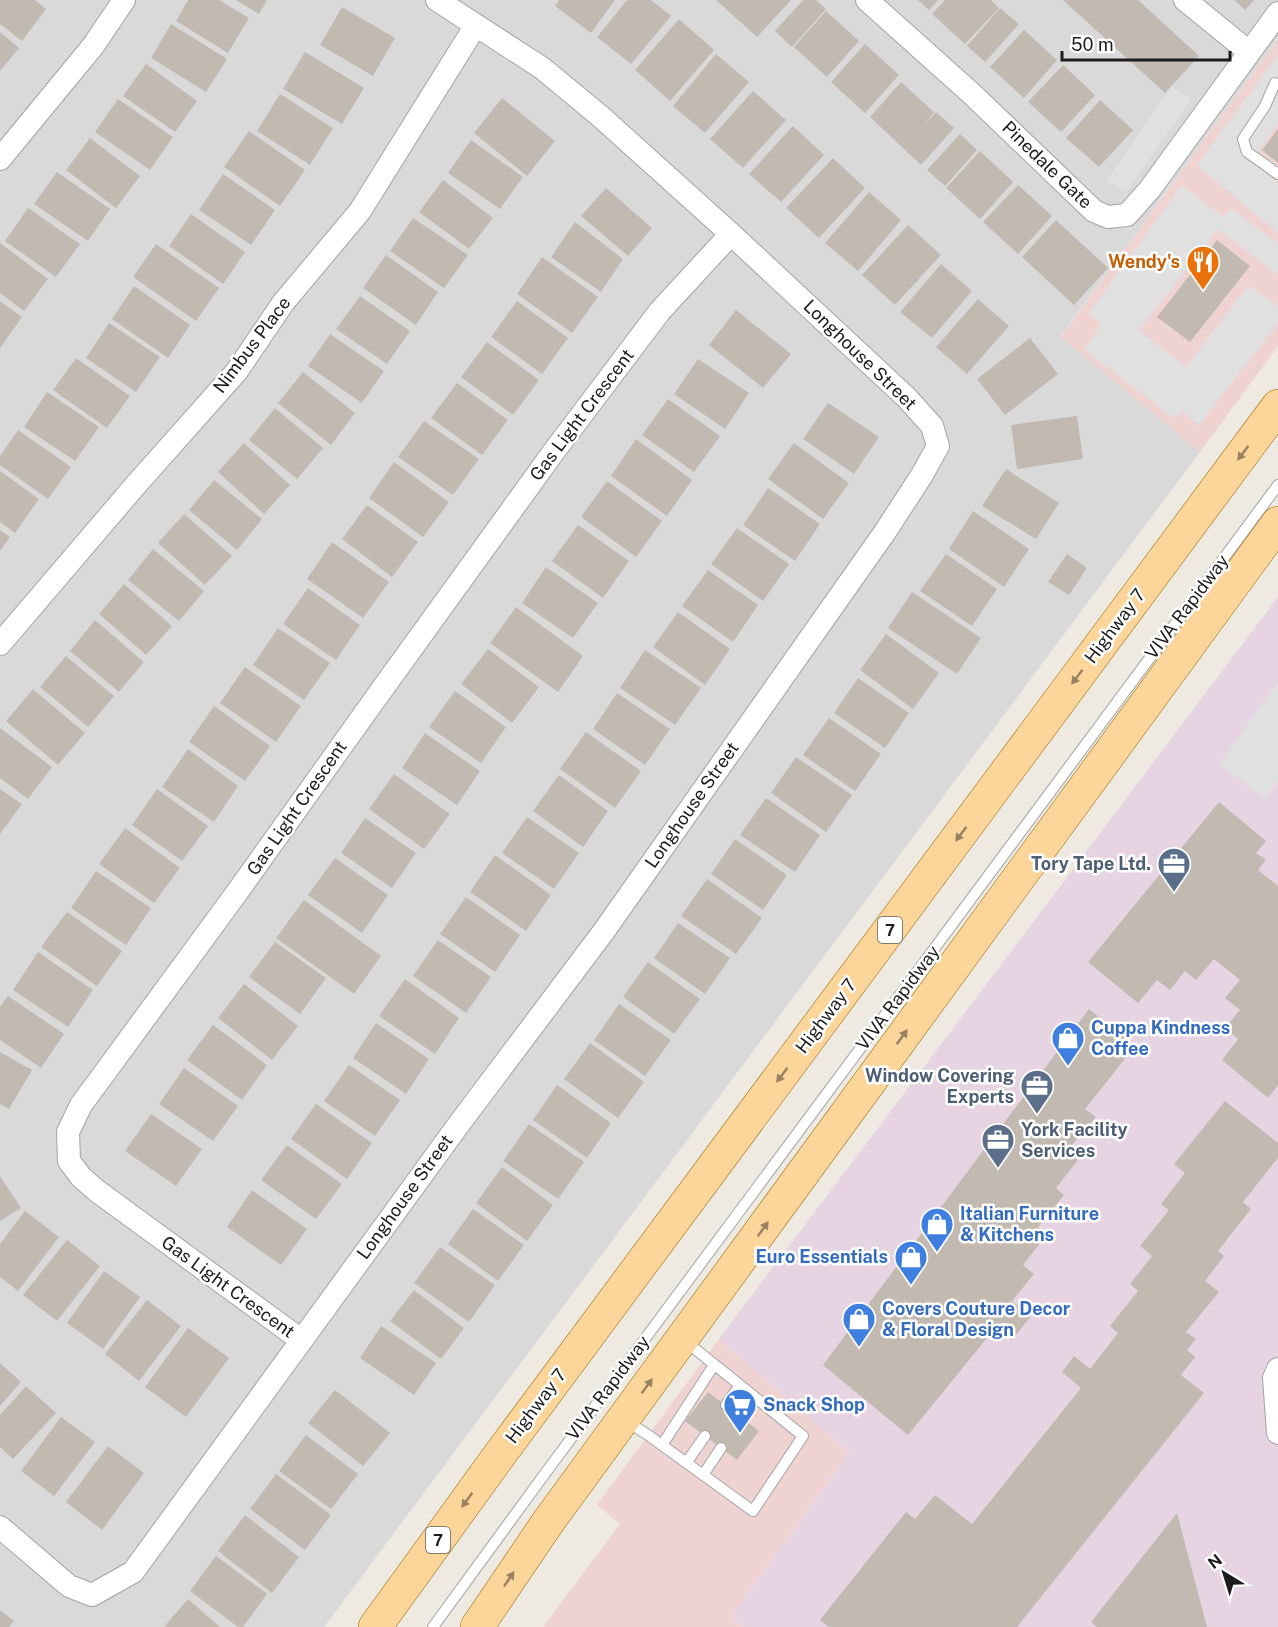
<svg xmlns="http://www.w3.org/2000/svg" width="1278" height="1627" font-family="'Public Sans',sans-serif">
	<rect width="100%" height="100%" fill="#eeeae2"/>
	<path fill="#dad9d9" d="M0,0h1278v39l-217,297 139,116 -876,1175h-324z"/>
	<path fill="#efd3d1" d="M1278,39v307l-78,106 -139,-115z
		M719,1339l130,114 -118,163 12,11h-200l77,-103 -23,-19z"/>
	<path fill="#e7d4e2" d="M1278,597v1030h-535l-12,-11 118,-163 -130,-114z"/>
	<path fill="#e0e0e0" d="M1278,55v68l-26,38 26,22v50l-81,-68z
		M1172,86l19,13 -65,94 -19,-13z
		M1182,185l41,32 8,-9 47,36v31l-60,-46 -79,101 47,37 63,-82 29,22v16l-79,102 -18,-14 -6,8 -91,-70 12,-15 4,-13 -12,-7z
		M1278,681v100l-12,17 -47,-33z"/>
	<path fill="#c2bab1" d="M0,0h35l11,9 -24,32 -22,-17z
		M188,0h31l30,18 -21,35 -52,-32z
		M236,0h31l-8,14z
		M559,0h56l-24,33 -36,-27z
		M627,0h24l20,16 -40,48 -34,-27z
		M716,0h75l-34,37z
		M803,0h13l10,9 -34,38 -17,-16z
		M918,0h20l-9,10z
		M945,0h46l8,8 -34,36 -33,-30z
		M1063,0h75l61,56 -34,37z
		M1234,0h20l-9,10z
		M342,7l53,31 -22,38 -53,-31z
		M1000,8l19,16 -34,38 -18,-16z
		M826,11l33,30 -32,36 -33,-30z
		M679,19l35,31 -44,51 -35,-31z
		M171,24l56,35 -21,33 -55,-34z
		M1024,30l33,30 -33,38 -34,-31z
		M0,32l19,16 -19,23z
		M865,44l34,31 -34,38 -34,-31z
		M305,52l59,36 -22,36 -59,-35z
		M716,54l33,28 -44,51 -32,-27z
		M146,64l51,37 -22,31 -52,-36z
		M1063,65l32,30 -34,37 -33,-30z
		M901,82l33,30 -11,14 13,-14 18,16 -33,37 -51,-48z
		M753,91l33,29 -43,48 -33,-29z
		M280,94l53,34 -23,37 -53,-34z
		M502,98l53,43 -28,35 -53,-43z
		M118,99l55,38 -23,33 -55,-38z
		M1100,100l33,30 -34,37 -33,-29z
		M793,126l31,29 -43,47 -32,-28z
		M1278,129v34l-16,-13z
		M249,131l56,39 -25,36 -56,-39z
		M960,134l17,16 -32,36 -18,-16z
		M90,138l50,38 -24,32 -50,-38z
		M471,140l52,37 -23,32 -52,-36z
		M980,151l33,31 -33,37 -34,-31z
		M833,158l32,30 -46,50 -33,-30z
		M57,172l53,37 -22,32 -54,-37z
		M223,174l52,36 -24,35 -52,-35z
		M443,180l50,38 -24,31 -50,-37z
		M1018,185l34,31 -34,38 -35,-32z
		M606,188l46,40 -24,28 -47,-40z
		M869,192l32,28 -43,51 -33,-28z
		M28,208l52,36 -24,33 -51,-36z
		M191,214l54,38 -22,32 -54,-38z
		M413,218l55,37 -24,33 -54,-37z
		M1056,220l52,48 -34,37 -52,-48z
		M575,222l48,37 -22,33 -50,-35z
		M908,225l33,30 -46,50 -33,-30z
		M1217,240l33,26 -60,76 -33,-25z
		M0,243l48,36 -24,32 -24,-18z
		M156,244l63,44 -23,33 -63,-44z
		M386,255l52,37 -22,33 -53,-37z
		M542,257l56,40 -26,36 -55,-39z
		M941,264l31,27 -40,47 -32,-26z
		M134,286l56,39 -22,33 -56,-39z
		M360,296l50,35 -23,33 -51,-35z
		M978,299l31,27 -42,48 -31,-27z
		M0,301l22,16 -22,31z
		M517,301l51,37 -26,36 -51,-37z
		M736,310l55,44 -28,34 -54,-43z
		M109,323l51,34 -24,35 -50,-34z
		M330,334l54,37 -22,32 -54,-37z
		M1030,338l28,36 -53,41 -28,-36z
		M487,342l52,38 -26,35 -52,-38z
		M76,358l54,38 -23,32 -54,-38z
		M698,359l51,34 -24,36 -51,-35z
		M303,372l52,41 -24,32 -53,-42z
		M457,383l51,37 -26,35 -51,-37z
		M47,392l52,35 -24,34 -51,-34z
		M668,399l52,37 -26,36 -52,-37z
		M828,403l51,34 -25,37 -51,-35z
		M275,408l48,40 -26,31 -48,-39z
		M1077,416l6,43 -66,10 -6,-44z
		M424,421l55,38 -26,36 -55,-38z
		M18,430l53,37 -23,32 -48,-34v-9z
		M636,439l56,41 -25,36 -56,-40z
		M244,443l46,42 -26,29 -46,-42z
		M794,443l55,40 -26,36 -55,-40z
		M394,462l55,40 -26,35 -54,-39z
		M1006,469l53,34 -23,36 -54,-33z
		M0,471l39,28 -24,34 -15,-11z
		M214,480l48,39 -25,31 -48,-40z
		M607,481l55,40 -26,36 -55,-40z
		M768,488l52,36 -25,37 -52,-36z
		M367,505l51,37 -26,35 -50,-38z
		M973,511l56,38 -25,38 -55,-38z
		M184,514l48,42 -27,29 -47,-42z
		M578,525l51,36 -26,37 -51,-37z
		M737,528l52,36 -26,37 -52,-37z
		M0,530l10,7 -10,14z
		M332,542l57,40 -26,36 -56,-39z
		M153,549l51,42 -25,30 -51,-41z
		M946,554l51,35 -25,37 -52,-35z
		M1067,554l20,14 -18,27 -21,-13z
		M546,567l52,36 -25,35 -51,-35z
		M708,570l50,35 -25,37 -51,-36z
		M124,584l48,42 -26,29 -47,-41z
		M308,588l52,37 -24,35 -53,-36z
		M912,592l69,46 -24,36 -69,-46z
		M516,607l67,49 -25,36 -68,-49z
		M678,612l52,37 -25,36 -52,-38z
		M95,620l49,42 -25,30 -49,-41z
		M278,628l52,35 -26,37 -51,-35z
		M886,634l53,39 -26,36 -53,-39z
		M488,649l51,38 -27,36 -51,-39z
		M645,650l56,38 -26,37 -55,-37z
		M66,656l48,40 -26,31 -48,-40z
		M245,667l56,39 -25,36 -56,-39z
		M858,678l51,35 -24,35 -51,-35z
		M33,689l52,44 -27,32 -52,-44z
		M455,691l51,36 -25,36 -52,-36z
		M617,693l53,36 -25,36 -52,-36z
		M214,706l56,40 -25,35 -56,-39z
		M829,718l52,36 -26,37 -52,-36z
		M0,728l52,39 -24,32 -28,-21z
		M586,732l55,39 -26,37 -55,-39z
		M425,733l55,38 -23,34 -55,-37z
		M188,749l50,37 -24,36 -52,-35z
		M796,757l56,38 -26,37 -55,-39z
		M394,774l56,40 -26,35 -55,-40z
		M559,775l49,36 -25,36 -50,-36z
		M0,789l22,15 -22,30z
		M157,789l51,37 -26,35 -50,-36z
		M766,798l54,37 -25,37 -55,-37z
		M1219,802l47,39 -10,12 10,7 -8,10 20,16v199l-10,13 -46,-38 16,-21 -13,-11 15,-18 -15,-12 15,-18 -26,-21 -18,21 -11,-9 -15,19 -13,-10 -19,23 -50,-41z
		M527,817l52,36 -25,36 -52,-36z
		M365,818l51,35 -24,35 -51,-35z
		M125,828l55,40 -26,35 -55,-39z
		M735,839l52,36 -24,35 -52,-36z
		M495,855l56,40 -25,36 -56,-39z
		M335,858l53,37 -26,38 -54,-38z
		M96,871l55,37 -25,37 -55,-37z
		M707,879l55,39 -26,36 -55,-38z
		M466,897l54,38 -25,37 -55,-38z
		M304,900l77,56 -27,38 -78,-56z
		M67,912l55,39 -25,35 -56,-39z
		M678,923l52,35 -25,36 -51,-36z
		M438,940l53,37 -25,36 -53,-37z
		M275,942l51,36 -26,36 -51,-37z
		M38,952l55,38 -25,37 -55,-37z
		M648,962l52,37 -26,35 -51,-37z
		M405,979l54,39 -24,36 -56,-38z
		M244,984l54,42 -26,34 -54,-42z
		M8,996l56,38 -23,34 -41,-28v-33z
		M619,1004l52,36 -26,36 -51,-36z
		M1089,1009l46,37 -50,63 11,8 -29,34 11,9 -22,28 8,7 -26,32 9,7 -24,31 11,9 -22,27 19,15 -19,24 -16,-13 -88,108 -85,-70z
		M376,1023l53,36 -23,35 -53,-36z
		M213,1025l54,40 -25,35 -55,-40z
		M590,1043l54,39 -26,36 -54,-39z
		M0,1052l32,18 -23,39 -9,-5z
		M349,1065l51,35 -25,36 -51,-35z
		M184,1068l54,38 -25,35 -54,-37z
		M557,1085l54,38 -24,35 -54,-38z
		M1225,1101l53,42v15l-35,44 8,7 -33,42 6,5 -19,25 14,11 -33,40 10,7 -9,11 8,7 -14,18 23,18 -187,234h-188l-9,-7 86,-108 9,7 20,-24 37,29 109,-136 -19,-16 12,-16 16,13 28,-36 -8,-7 28,-35 -8,-7 22,-28 -12,-10 29,-36 -8,-6 24,-31 -11,-9z
		M316,1104l56,39 -25,36 -56,-40z
		M151,1114l51,35 -26,37 -51,-35z
		M529,1124l55,38 -26,37 -55,-38z
		M287,1145l55,39 -26,35 -55,-39z
		M502,1167l51,38 -26,36 -51,-38z
		M0,1176l21,32 -21,13z
		M252,1190l55,39 -26,36 -54,-38z
		M473,1209l51,36 -26,36 -50,-37z
		M25,1211l34,26 -41,54 -18,-14v-33z
		M67,1240l33,26 -43,55 -34,-26z
		M440,1247l55,38 -26,37 -55,-39z
		M104,1271l36,26 -37,52 -36,-26z
		M414,1290l50,38 -23,31 -51,-38z
		M147,1300l34,26 -42,55 -34,-27z
		M381,1326l55,37 -22,32 -54,-37z
		M188,1328l41,30 -43,59 -41,-30z
		M0,1363l21,19 -21,24z
		M26,1386l30,27 -43,46 -13,-12v-32z
		M335,1390l55,43 -27,33 -55,-43z
		M708,1392l51,39 -22,29 -52,-39z
		M61,1417l34,25 -41,54 -33,-25z
		M306,1435l52,39 -27,35 -52,-38z
		M108,1446l36,27 -42,57 -36,-28z
		M276,1474l55,41 -26,35 -55,-41z
		M1177,1513l30,114h-110l-6,-5z
		M245,1515l54,42 -27,36 -54,-42z
		M216,1556l51,38 -24,33h-5l-48,-36z
		M188,1599l32,28h-56z
		M0,1610l14,11 -5,6h-9z"/>
	<g fill="none" stroke-linecap="round" stroke-linejoin="round">
		<g stroke="#a3a3a3" stroke-width="12">
			<path id="lane" d="M1275,83l-10,23 -22,33 4,13 31,22
				M726,1405l14,-20
				M743,1418l13,-20
				M626,1421l22,14 105,76 50,-75 -119,-96
				M662,1445l52,-80
				M686,1463l19,-27
				M703,1475l18,-27
				M433,1627l108,-148 737,-994"/>
		</g>
		<g stroke="#a3a3a3" stroke-width="24">
			<path id="street" d="M867,0l106,95 121,116 14,6 19,-2 23,-26 128,-176
				M1185,0l64,52
				M0,159l93,-113 31,-46
				M0,644l134,-157 103,-116 46,-68 77,-92 116,-186
				M301,1340l-204,-149 -16,-14 -12,-16 -1,-29 13,-27 152,-207 150,-210 169,-234 108,-143 71,-77
				M1278,1369l-4,9 4,55
				M0,1527l69,59 23,9 41,-23 326,-448 145,-193 281,-399 37,-57 16,-29 -6,-20 -25,-28 -176,-164 -131,-118 -58,-48 -105,-68"/>
		</g>
		<g stroke="#946901" stroke-width="34">
			<path id="primary" d="M375,1627l126,-174 777,-1047
				M477,1627l71,-105 730,-999"/>
		</g>
		<use href="#lane" stroke="#fff" stroke-width="10"/>
		<use href="#street" stroke="#fff" stroke-width="22"/>
		<use href="#primary" stroke="#fbd599" stroke-width="33"/>
	</g>
	<defs><path id="oneway-solid" d="M-6-.8H1V-3.2L6.5 0L1 3.2V.8H-6Z" transform="scale(1.5)"/></defs>
	<g fill="#978261">
		<use href="#oneway-solid" transform="translate(1243 453) rotate(127)"/>
		<use href="#oneway-solid" transform="translate(1077 677) rotate(127)"/>
		<use href="#oneway-solid" transform="translate(961 834) rotate(127)"/>
		<use href="#oneway-solid" transform="translate(902 1037) rotate(-54)"/>
		<use href="#oneway-solid" transform="translate(782 1075) rotate(127)"/>
		<use href="#oneway-solid" transform="translate(763 1229) rotate(-54)"/>
		<use href="#oneway-solid" transform="translate(647 1386) rotate(-54)"/>
		<use href="#oneway-solid" transform="translate(467 1500) rotate(126)"/>
		<use href="#oneway-solid" transform="translate(509 1579) rotate(-56)"/>
	</g>
	<defs>
		<g id="restaurant-pin" transform="scale(1.725)"><path d="M0 17L-7.5 6A9.5 9.5 0 1 1 7.5 6Z" fill="#e8710a" stroke="#fff"/><path d="M-5-6h1v4h1v-4h1v4h1v-4h1v5L-1.5 .5V6h-2V.5L-5-1ZM5-6V6H3V1.5H1.5Q1.5-4 5-6Z" fill="#fff"/></g>
		<g id="office-pin" transform="scale(1.725)"><path d="M0 17L-7.5 6A9.5 9.5 0 1 1 7.5 6Z" fill="#5c6f8a" stroke="#fff"/><path d="M-6-3h4V-5.5h4V-3h4V5H-6ZM-1-4.5V-3h2v-1.5ZM-6 0V1H6V0Z" fill="#fff"/></g>
		<g id="shop-pin" transform="scale(1.725)"><path d="M0 17L-7.5 6A9.5 9.5 0 1 1 7.5 6Z" fill="#3f7fe0" stroke="#fff"/><path d="M-5-2.5h2.3a2.7 3.5 0 0 1 5.4 0H5L5.5 6h-11ZM-1.5-2.5h3a1.5 2.3 0 0 0-3 0Z" fill="#fff"/></g>
		<g id="supermarket-pin" transform="scale(1.725)"><path d="M0 17L-7.5 6A9.5 9.5 0 1 1 7.5 6Z" fill="#3f7fe0" stroke="#fff"/><path d="M-6-5.5h2.5l.6 2H6L4.5 2H-2.5L-4.4-4H-6ZM-1.5 3.2a1.3 1.3 0 1 0 .1 0ZM3 3.2a1.3 1.3 0 1 0 .1 0Z" fill="#fff"/></g>
	</defs>
	<g fill-rule="evenodd">
		<use href="#restaurant-pin" x="1203" y="262"/>
		<use href="#office-pin" x="1174" y="864"/>
		<use href="#shop-pin" x="1068" y="1038"/>
		<use href="#office-pin" x="1037" y="1086"/>
		<use href="#office-pin" x="998" y="1140"/>
		<use href="#shop-pin" x="937" y="1224"/>
		<use href="#shop-pin" x="911" y="1257"/>
		<use href="#shop-pin" x="859" y="1319"/>
		<use href="#supermarket-pin" x="740" y="1405"/>
	</g>
	<g text-anchor="middle" stroke-width="5" stroke-linejoin="round" paint-order="stroke">
		<g fill="#fff" stroke="#606060" stroke-width="1.5">
			<rect x="878" y="917" width="24" height="26" rx="4.5"/>
			<rect x="426" y="1527" width="24" height="26" rx="4.5"/>
		</g>
		<g font-size="16" font-weight="bold" fill="#1c1c1c">
			<text x="890" y="936">7</text>
			<text x="438" y="1546">7</text>
		</g>
		<g font-size="18" fill="#1c1c1c" stroke="#fff">
			<text transform="translate(1047 165) rotate(44)" y="6">Pinedale Gate</text>
			<text transform="translate(252 345) rotate(-53)" y="6">Nimbus Place</text>
			<text transform="translate(860 355) rotate(44)" y="6">Longhouse Street</text>
			<text transform="translate(582 415) rotate(-53)" y="6">Gas Light Crescent</text>
			<text transform="translate(1187 607) rotate(-53)" y="6">VIVA Rapidway</text>
			<text transform="translate(1115 626) rotate(-53)" y="6">Highway 7</text>
			<text transform="translate(692 805) rotate(-55)" y="6">Longhouse Street</text>
			<text transform="translate(297 808) rotate(-55)" y="6">Gas Light Crescent</text>
			<text transform="translate(898 998) rotate(-53)" y="6">VIVA Rapidway</text>
			<text transform="translate(826 1016) rotate(-53)" y="6">Highway 7</text>
			<text transform="translate(405 1197) rotate(-54)" y="6">Longhouse Street</text>
			<text transform="translate(228 1287) rotate(36)" y="6">Gas Light Crescent</text>
			<text transform="translate(608 1388) rotate(-53)" y="6">VIVA Rapidway</text>
			<text transform="translate(536 1406) rotate(-53)" y="6">Highway 7</text>
		</g>
		<g font-size="18" font-weight="bold" fill="#c56008" stroke="#fff" text-anchor="end">
			<text x="1180" y="268">Wendy's</text>
		</g>
		<g font-size="18" font-weight="bold" fill="#4e5e75" stroke="#fff" text-anchor="end">
			<text x="1151" y="870">Tory Tape Ltd.</text>
			<text x="1014" y="1082">Window Covering<tspan x="1014" dy="21">Experts</tspan></text>
			<text x="1021" y="1136" text-anchor="start">York Facility<tspan x="1021" dy="21">Services</tspan></text>
		</g>
		<g font-size="18" font-weight="bold" fill="#366cbe" stroke="#fff" text-anchor="start">
			<text x="1091" y="1034">Cuppa Kindness<tspan x="1091" dy="21">Coffee</tspan></text>
			<text x="960" y="1220">Italian Furniture<tspan x="960" dy="21">&amp; Kitchens</tspan></text>
			<text x="888" y="1263" text-anchor="end">Euro Essentials</text>
			<text x="882" y="1315">Covers Couture Decor<tspan x="882" dy="21">&amp; Floral Design</tspan></text>
			<text x="763" y="1411">Snack Shop</text>
		</g>
	</g>
	<g transform="translate(1224 1573) rotate(322)" stroke="#ffffff" stroke-width="4.5" paint-order="stroke">
	<path d="M0-4.5L10 22L0 15L-10 22Z" fill="#1c1c1c"/>
	<text y="-9" font-size="16" font-weight="bold" text-anchor="middle" fill="#1c1c1c">N</text>
	</g>
	<path d="M1062 51v9h168v-9" fill="none" stroke="#1c1c1c" stroke-width="3"/>
	<text x="1071" y="51" font-size="18" fill="#1c1c1c" stroke="#ffffff" stroke-width="4.5" paint-order="stroke">50 m</text>
</svg>
